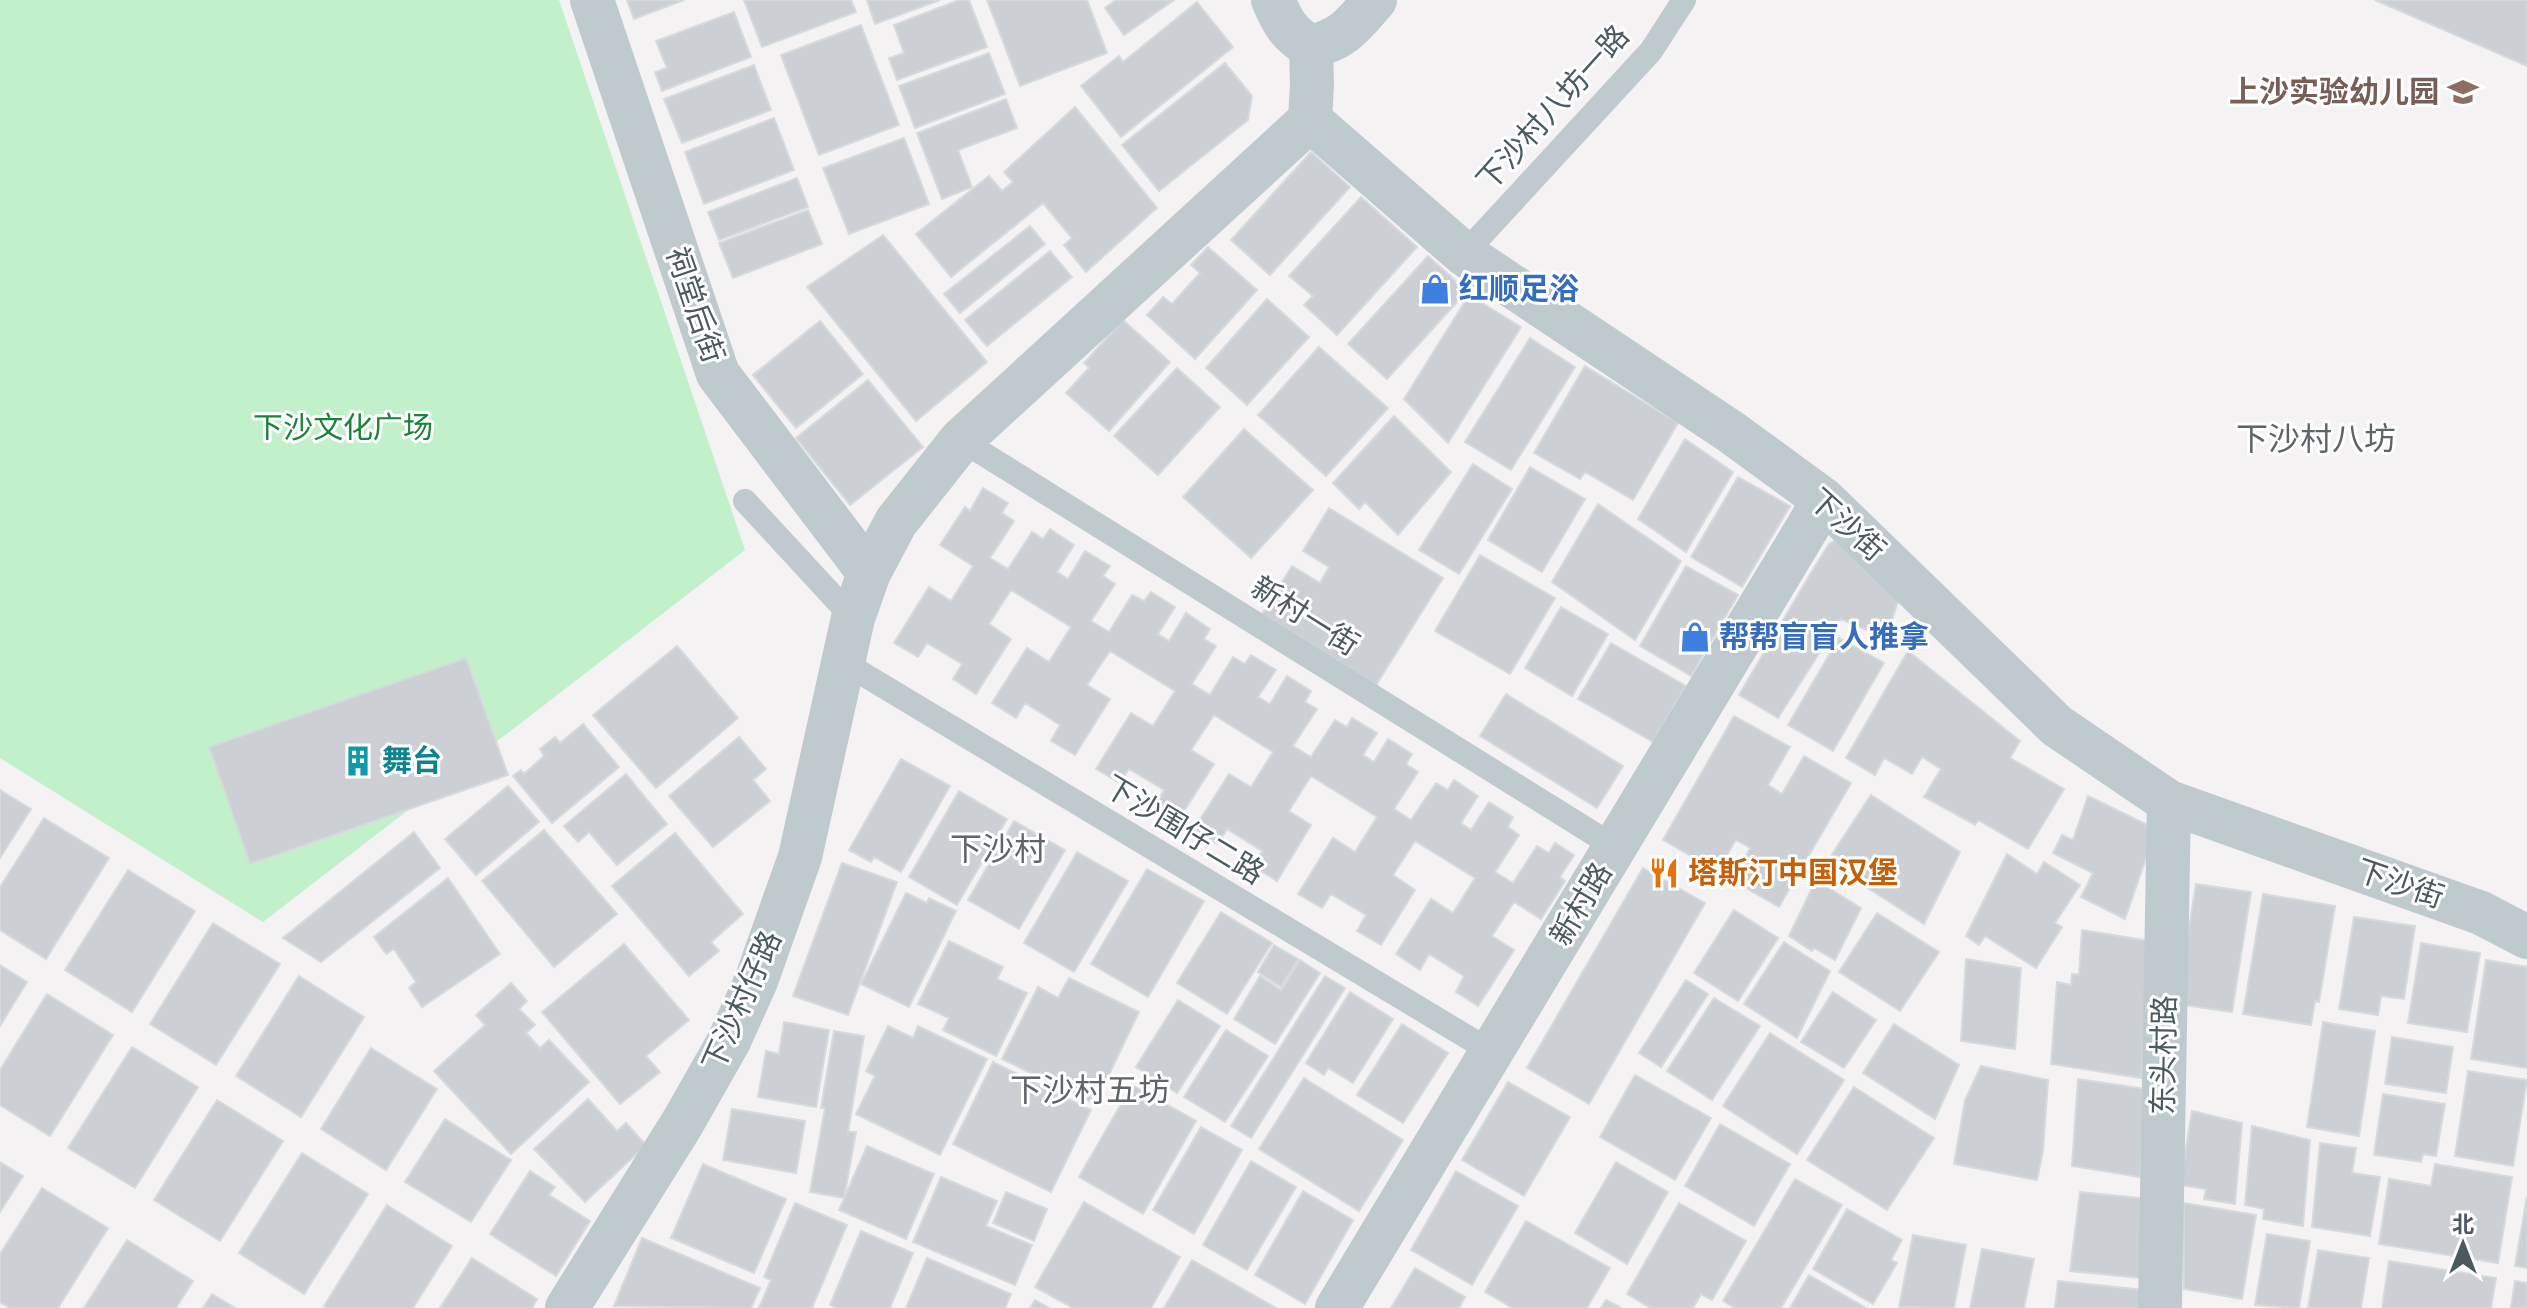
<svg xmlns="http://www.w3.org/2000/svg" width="2527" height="1308" font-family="Figtree,'Noto Sans SC',sans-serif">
	<rect width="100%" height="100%" fill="#f4f2f3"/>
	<path fill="#c2f0cb" d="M0,0h559l186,550 -482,372 -263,-164z"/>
	<path fill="#ccd0d4" stroke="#d6dadd" stroke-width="2" d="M627,0h57l-50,19z
		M744,0h107l5,12 -94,35z
		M867,0h73l-65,24z
		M959,0h10l18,47 -90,33 -8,-22 15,-5 -10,-28z
		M987,0h100l20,53 -87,33z
		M1116,0h58l-50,35 -19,-27z
		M2375,0h152v66z
		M1197,2l36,45 -112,90 -40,-51 38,-30 4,6z
		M734,12l17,45 -89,34 -7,-19 12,-4 -11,-27z
		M861,25l38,100 -80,30 -38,-100z
		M989,53l16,41 -90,34 -16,-42z
		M1225,63l27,33 -4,24 -89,71 -37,-46z
		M754,65l17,45 -89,33 -18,-44z
		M1006,99l11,29 -59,22 14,37 -30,12 -25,-66z
		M1075,107l82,101 -71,64 -22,-27 8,-7 -29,-35 -92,74 -35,-43 73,-58 13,15 11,-9 -9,-10z
		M774,118l20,52 -90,34 -19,-52z
		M904,138l25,66 -80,30 -26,-66z
		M1311,152l39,35 -80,88 -39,-35z
		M797,178l11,29 -89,33 -11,-28z
		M1361,197l56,50 -80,88 -33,-30 9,-9 -24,-20z
		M808,210l14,34 -89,34 -14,-35z
		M1030,226l15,18 -85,69 -16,-19z
		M883,235l104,127 -71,59 -109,-134z
		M1208,247l49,43 -62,69 -48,-44 16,-18 9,7 28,-31 -9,-8z
		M1050,251l22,26 -85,69 -22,-26z
		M1428,256l39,35 -80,88 -39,-35z
		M1469,295l52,32 -73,116 -44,-44z
		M1267,299l42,38 -62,68 -41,-37z
		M1123,320l47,42 -61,69 -43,-38 23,-25 -5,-5z
		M820,321l43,53 -67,54 -43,-53z
		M1530,338l45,29 -64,103 -46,-28z
		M1319,347l69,61 -62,68 -68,-61z
		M1585,366l93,57 -45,77 -48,-28 -5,7 -46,-26z
		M1177,368l43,39 -62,68 -44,-39z
		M868,380l55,67 -73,58 -54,-67z
		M1394,416l57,56 -53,63 -33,-33 -6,7 -26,-26z
		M1244,429l69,61 -62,68 -68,-61z
		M1685,439l48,33 -47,80 -48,-33z
		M1473,464l39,25 -53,85 -40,-24z
		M1530,467l55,32 -43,73 -54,-32z
		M1738,477l52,29 -48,81 -51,-30z
		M983,488l25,15 -6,10 12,8 -24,37 18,11 24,-37 11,7 7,-10 24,16 -17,27 11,7 17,-28 25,15 -7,10 12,8 -24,37 18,11 23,-37 12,6 7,-9 24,15 -17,27 11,7 17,-28 24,16 -6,10 12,7 -24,38 18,11 23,-38 12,7 6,-9 25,15 -18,27 12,7 17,-28 24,15 -6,11 12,7 -24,37 18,11 24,-37 12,7 5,-9 25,15 -14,22 11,7 14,-23 24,15 -6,10 12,8 -24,37 17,11 25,-37 12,7 6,-10 24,16 -17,27 10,7 18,-28 24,15 -5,10 11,8 -24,37 18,11 24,-37 12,7 6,-10 19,12 -14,22 5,4 -24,38 -27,-17 -22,34 22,14 -36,56 -22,-14 8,-16 -35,-22 -9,16 -24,-16 35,-55 22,14 22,-35 -60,-37 -22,34 22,15 -34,55 -24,-14 9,-16 -35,-21 -9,14 -24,-14 35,-56 22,14 22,-35 -66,-41 -22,35 22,14 -34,56 -24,-15 9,-15 -35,-22 -9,15 -24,-15 35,-55 22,13 22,-35 -59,-37 -23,35 23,14 -35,55 -24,-14 9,-15 -35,-21 -9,14 -24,-14 35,-56 22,13 22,-35 -65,-40 -23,34 23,14 -35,56 -24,-14 9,-16 -35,-22 -9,15 -24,-15 35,-55 22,14 22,-35 -60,-37 -22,34 22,15 -35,55 -23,-15 9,-15 -35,-21 -9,14 -24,-14 35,-56 22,14 22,-35 -33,-21 25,-38 5,4z
		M1598,504l83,57 -46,79 -83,-58z
		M1329,508l114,70 -67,107 -114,-71 30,-48 28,17 9,-16 -26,-16z
		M1839,538l63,51 -16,49 -45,-19 -63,99 -39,-23 73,-124 17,-27z
		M1480,555l75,43 -45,76 -75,-43z
		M1686,566l52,29 -47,81 -51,-30z
		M1561,607l47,27 -36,62 -47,-28z
		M1839,638l45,25 -51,88 -45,-26z
		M1611,643l75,43 -33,56 -75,-43z
		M677,646l61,72 -82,70 -63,-73z
		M1908,651l112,90 -10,17 54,31 -36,60 -50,-29 -3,5 -51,-28 17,-28 -19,-12 -10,17 -28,-16 -9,17 -29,-17z
		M466,658l42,117 -258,89 -41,-117z
		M1506,694l117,72 -26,42 -117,-72z
		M1734,716l56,31 -22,38 14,9 22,-38 47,27 -72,124 -47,-27 18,-32 -14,-8 -19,31 -54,-31z
		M583,724l36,43 -67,56 -39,-47 8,-6 3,4 20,-18 -4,-7 15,-12 5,6z
		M739,737l27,32 -13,11 17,21 -57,46 -44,-51z
		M901,759l49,27 -49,86 -27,-15 -3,5 -22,-12z
		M626,774l41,50 -50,41 -28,-33 -11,10 -14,-16z
		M508,786l31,36 -63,53 -31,-36z
		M0,790l31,19 -31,49z
		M959,791l48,28 -50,86 -48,-28z
		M1871,795l89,57 -36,72 -97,-62z
		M2088,796l68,33 -31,90 -44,-22 12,-24 -40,-20 9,-18 11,5z
		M44,818l65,40 -63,101 -46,-29v-43z
		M1014,821l51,29 -46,79 -51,-29z
		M544,830l73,84 -63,53 -72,-86z
		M414,832l26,36 -119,94 -38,-24z
		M675,833l68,81 -32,28 8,9 -30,25 -77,-90z
		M1077,852l51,29 -54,91 -50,-29z
		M2007,854l30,20 7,-12 36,23 -25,38 7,4 -26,41 -51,-32 -6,9 -13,-9z
		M842,863l55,19 -49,133 -55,-19z
		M1643,868l62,35 -116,201 -62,-36z
		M1147,869l57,32 -56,96 -57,-33z
		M128,870l67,41 -63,101 -67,-42z
		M448,878l52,76 -78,53 -13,-19 7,-6 -22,-33 -8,5 -12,-17z
		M1816,880l45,28 -26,52 -21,-12 -2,3 -23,-15z
		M2196,884l55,8 -19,120 -55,-8z
		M906,893l21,10 2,-5 27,13 -47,96 -48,-23z
		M2263,894l72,12 -16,96 -4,-1 -4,24 -68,-11z
		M1734,910l44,28 -40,63 -44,-28z
		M1221,912l51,31 -45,71 -50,-31z
		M1877,913l62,39 -39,59 -61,-39z
		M2354,917l61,9 -11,73 -23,-3 -3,19 -39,-6z
		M213,923l67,41 -64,101 -66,-41z
		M2082,930l69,11 -10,137 -90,-14 6,-82 14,3 1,-11 7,1z
		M949,941l54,26 -6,12 30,14 -31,63 -53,-26 6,-12 -31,-14z
		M1784,942l46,29 -33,67 -53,-34z
		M2421,943l59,10 -13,79 -59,-9z
		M624,944l65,76 -43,36 14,16 -40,32 -78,-92z
		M1274,945l24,14 -17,28 -23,-15z
		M1966,959l55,9 -6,81 -54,-8z
		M1300,960l20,13 -45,71 -41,-25 26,-43 21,14z
		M2486,960l41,7v101l-56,-9z
		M0,965l27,17 -27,44z
		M299,976l65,41 -63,100 -65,-41z
		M1325,976l20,12 -94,150 -20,-12z
		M1069,978l70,34 -44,92 -93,-45 36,-72 20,11z
		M1686,980l22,14 -47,73 -22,-14z
		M511,983l16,18 -8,8 16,16 -9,8 14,15 9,-8 40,42 -78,72 -77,-83 51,-46 -9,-10z
		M1350,992l43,27 -40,64 -25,-15 -4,7 -18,-12z
		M1833,992l43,28 -32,48 -43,-26z
		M47,994l66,41 -63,101 -50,-31v-35z
		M1714,998l46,28 -48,74 -45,-29z
		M1178,1000l42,26 -43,67 -41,-26z
		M784,1022l45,8 -13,77 -58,-10 8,-46 13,3z
		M2323,1022l52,9 -16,105 -52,-9z
		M1402,1024l46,29 -45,70 -46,-28z
		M1894,1024l65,41 -24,54 -72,-46z
		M888,1026l25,12 5,-12 69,33 -47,96 -84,-41 19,-38 -9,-5z
		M1226,1030l42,26 -43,66 -41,-25z
		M834,1031l30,5 -16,96h8l-12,66 -34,-6 15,-84h-4z
		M1770,1033l74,47 -47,74 -74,-48z
		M2392,1037l61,10 -7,46 -61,-9z
		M132,1047l66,40 -63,101 -67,-40z
		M371,1048l66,41 -51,81 -65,-41z
		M993,1062l98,48 -40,82 -98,-48z
		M1981,1066l67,14 -5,71 -6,29 -83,-16 11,-64z
		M2468,1071l59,9 -14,86 -58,-10z
		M1635,1075l76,43 -36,62 -75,-43z
		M1304,1078l99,62 -44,71 -100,-62z
		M2078,1079l68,10 -6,88 -68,-11z
		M1508,1082l62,35 -46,79 -62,-36z
		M1132,1085l64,36 -53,93 -64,-37z
		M1854,1087l80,51 -47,72 -80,-50z
		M2383,1094l62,10 -9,52 -13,-2 -2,8 -47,-7z
		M588,1099l29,32 9,-8 20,22 -61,57 -51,-53z
		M217,1100l66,41 -63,100 -66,-41z
		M732,1109l73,12 -9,52 -73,-13z
		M2192,1111l50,12 -7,81 -31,-5 2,-10 -26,-4z
		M445,1119l66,41 -40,62 -66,-40z
		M1720,1124l70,40 -36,62 -69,-40z
		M2252,1126l58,14 -7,86 -40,-7 1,-10 -19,-4z
		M1201,1127l41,23 -48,84 -41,-24z
		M2320,1143l36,5 -4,25 28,4 -10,59 -58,-9z
		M867,1146l67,28 -28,65 -67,-29z
		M302,1153l66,41 -64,100 -65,-41z
		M1251,1161l45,26 -49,83 -44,-25z
		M0,1162l23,14 -23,36z
		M1616,1162l52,30 -41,72 -52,-31z
		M703,1164l83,35 -32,74 -83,-35z
		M2435,1164l77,13 -14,86 -119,-19 10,-65 42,7z
		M530,1171l25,16 -6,8 41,26 -34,55 -66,-42z
		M1456,1171l62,35 -46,79 -61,-35z
		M941,1177l56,24 -11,25 46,19 -17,40 -102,-43z
		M1795,1179l47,26 -61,103h-46l-12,-7z
		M42,1188l66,40 -50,80h-48l-10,-6v-48z
		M1303,1191l50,29 -48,84 -50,-29z
		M1006,1192l41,17 -13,32 -41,-18z
		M2080,1192l69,7 -9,79 -70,-7z
		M2527,1197v71l-12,-2z
		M1084,1202l96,55 -29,51h-78l-38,-21z
		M795,1203l52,22 -35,83h-53l12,-28 -7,-3z
		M1679,1203l67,38 -34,59 -11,-6 -8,14h-42l-24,-14z
		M2184,1203l72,12 -14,84 -58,-10z
		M387,1205l65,41 -39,62h-85l-4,-2z
		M1847,1209l55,31 -11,20 6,3 -24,41 -60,-35z
		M1526,1221l84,47 -23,40h-74l-28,-16z
		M861,1231l52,22 -23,55h-52l-8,-3z
		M2267,1234l43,7 -11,67 -44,-3z
		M1913,1235l53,10 -12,63 -55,-1z
		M642,1238l118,50 -9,20 -137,-2z
		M127,1240l66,41 -17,27h-92z
		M1982,1249l52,10 -10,49h-54z
		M2318,1250l51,8 -8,50h-53z
		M472,1258l65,41 -5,9h-92z
		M927,1258l84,36 -6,14h-99z
		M1192,1260l84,48h-112z
		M2389,1261l107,17 -5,30h-109z
		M1415,1268l50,29 -6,11h-68z
		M1809,1275l57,33h-76z
		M2058,1281l86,9 -2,18h-87z
		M2515,1281l12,2v25h-16z
		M212,1294l23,14h-32z
		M1035,1300l14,8h-19z
		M1606,1300l15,8h-20z"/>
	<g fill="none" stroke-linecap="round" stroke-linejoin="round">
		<path stroke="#becace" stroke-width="24" d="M1464,254l187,-203 33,-51
			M961,440l654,407
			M745,501l108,117
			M843,662l649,390"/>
		<path stroke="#becace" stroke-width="44" d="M592,0l126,374 151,199
			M1273,0c10,23 15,33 38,47l1,37 -2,36 154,134 267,178 93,68 233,226 112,76 312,111 46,24
			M1311,47c34,-9 41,-21 64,-47
			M567,1308l116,-186 46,-81 27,-60 44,-124 53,-239 16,-45 27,-51 65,-82 349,-320
			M1337,1308l487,-808
			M2160,1308l9,-506"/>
	</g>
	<defs>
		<g id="school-bare" transform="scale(2.4)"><path d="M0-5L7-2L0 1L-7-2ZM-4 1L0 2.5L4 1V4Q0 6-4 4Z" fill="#8d6e63" stroke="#fff" stroke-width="2.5" paint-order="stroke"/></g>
		<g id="shop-bare" transform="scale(2.4)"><path d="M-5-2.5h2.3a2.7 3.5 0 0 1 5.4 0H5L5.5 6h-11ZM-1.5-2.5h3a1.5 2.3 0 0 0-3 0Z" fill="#3f7fe0" stroke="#fff" stroke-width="2.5" paint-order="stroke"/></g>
		<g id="building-bare" transform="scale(2.4)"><path d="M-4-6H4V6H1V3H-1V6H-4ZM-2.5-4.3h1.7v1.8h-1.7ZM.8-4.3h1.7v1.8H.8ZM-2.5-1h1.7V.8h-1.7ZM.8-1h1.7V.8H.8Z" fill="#0f9aa8" stroke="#fff" stroke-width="2.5" paint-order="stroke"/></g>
		<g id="restaurant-bare" transform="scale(2.4)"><path d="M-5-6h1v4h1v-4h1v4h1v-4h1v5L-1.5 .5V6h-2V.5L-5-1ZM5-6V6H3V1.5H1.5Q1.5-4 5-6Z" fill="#e8710a" stroke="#fff" stroke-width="2.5" paint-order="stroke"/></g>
	</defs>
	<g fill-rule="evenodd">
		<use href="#school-bare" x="2463" y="92"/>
		<use href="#shop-bare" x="1435" y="289"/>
		<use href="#shop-bare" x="1695" y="637"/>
		<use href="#building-bare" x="358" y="761"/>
		<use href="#restaurant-bare" x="1664" y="873"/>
	</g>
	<g text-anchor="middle" stroke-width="6" stroke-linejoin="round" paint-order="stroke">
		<g font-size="30" font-weight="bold" fill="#785e54" stroke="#fff" text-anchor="end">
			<text x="2439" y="102">上沙实验幼儿园</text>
		</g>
		<g font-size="30" fill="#4a5a60" stroke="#fff">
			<text transform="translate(1553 108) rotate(-48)" y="10">下沙村八坊一路</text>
			<text transform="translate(695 305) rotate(71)" y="10">祠堂后街</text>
			<text transform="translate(1847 525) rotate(42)" y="10">下沙街</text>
			<text transform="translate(1305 616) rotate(32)" y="10">新村一街</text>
			<text transform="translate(1184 830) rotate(31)" y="10">下沙围仔二路</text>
			<text transform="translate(2400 884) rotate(19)" y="10">下沙街</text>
			<text transform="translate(1581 904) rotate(-59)" y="10">新村路</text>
			<text transform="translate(742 1001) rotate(-66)" y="10">下沙村仔路</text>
			<text transform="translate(2164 1055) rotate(-89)" y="10">东头村路</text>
		</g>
		<g font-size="30" font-weight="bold" fill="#366cbe" stroke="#fff" text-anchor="start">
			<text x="1459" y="299">红顺足浴</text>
			<text x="1719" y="647">帮帮盲盲人推拿</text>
		</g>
		<g font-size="30" fill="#188437" stroke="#fff">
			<text x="343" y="438">下沙文化广场</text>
		</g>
		<g font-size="30" font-weight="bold" fill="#0d838f" stroke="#fff" text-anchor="start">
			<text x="382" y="771">舞台</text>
		</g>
		<g font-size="30" font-weight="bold" fill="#c56008" stroke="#fff" text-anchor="start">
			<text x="1688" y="883">塔斯汀中国汉堡</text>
		</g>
		<g font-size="32" fill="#5f6467" stroke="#fff">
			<text x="2316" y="450">下沙村八坊</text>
			<text x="998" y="860">下沙村</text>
			<text x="1090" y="1101">下沙村五坊</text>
		</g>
	</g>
	<g transform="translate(2463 1244)" stroke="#ffffff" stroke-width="6" paint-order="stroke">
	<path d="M0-6L14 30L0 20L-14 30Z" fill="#4a5a60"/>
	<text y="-12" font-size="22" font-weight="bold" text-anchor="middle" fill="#4a5a60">北</text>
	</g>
</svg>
